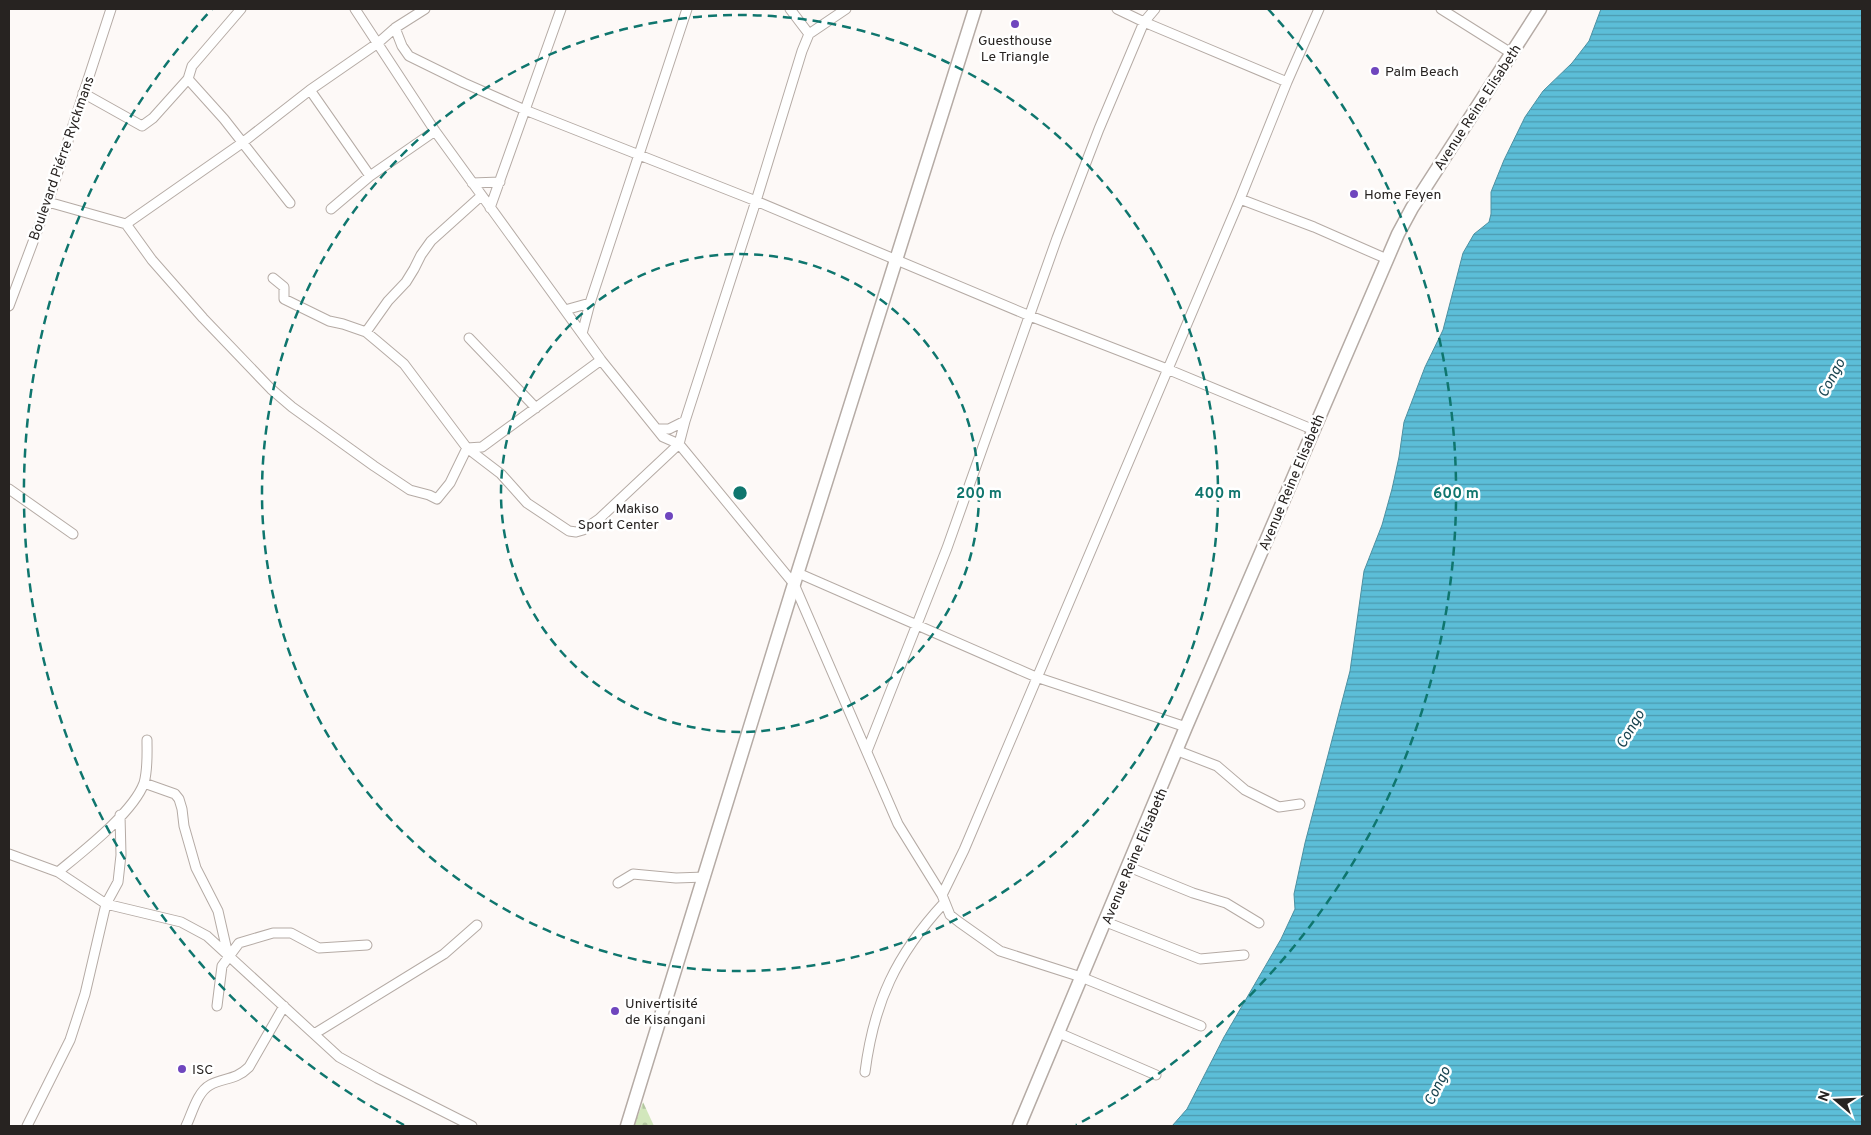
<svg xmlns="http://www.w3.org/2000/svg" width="1871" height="1135" font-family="Overpass,sans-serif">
	<defs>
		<pattern id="cemetery-stones" width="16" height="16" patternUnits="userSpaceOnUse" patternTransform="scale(1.25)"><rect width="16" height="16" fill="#d2e7bc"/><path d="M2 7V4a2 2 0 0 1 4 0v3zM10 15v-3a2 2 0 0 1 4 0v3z" fill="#b4c6a1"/></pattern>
		<pattern id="water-rules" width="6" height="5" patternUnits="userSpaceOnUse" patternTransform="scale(1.25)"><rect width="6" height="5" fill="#5cbed8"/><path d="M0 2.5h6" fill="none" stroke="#4c9aaf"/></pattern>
	</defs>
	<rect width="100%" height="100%" fill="#fdf9f7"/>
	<path fill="url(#cemetery-stones)" d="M643,1102l11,24h-20z"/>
	<path fill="url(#water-rules)" stroke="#4c90a1" d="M1601,9h261v1117h-690l15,-17 37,-72 57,-98 14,-30 -1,-15 11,-51 45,-172 14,-100 18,-46 10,-36 7,-32 5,-35 21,-55 18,-37 20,-77 11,-19 15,-12 2,-8v-22l13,-32 21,-43 18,-26 29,-28 17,-22z"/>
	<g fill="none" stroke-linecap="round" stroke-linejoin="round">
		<g stroke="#b5aba5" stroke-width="11">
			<path id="street" d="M355,9l80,122 166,229 62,77 16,7 115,140 104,240 44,71 8,20 9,7 41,29 81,26 120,49
				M790,9l19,25
				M1117,9l27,13 143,60
				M1441,9l70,44
				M395,28l7,18 7,10 55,27 61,27 231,91 274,115 137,53 147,61
				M188,79l36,40 66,84
				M310,90l60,86
				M83,93l59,33 11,-8 35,-39 4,-13 49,-57
				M472,183l28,-1
				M1240,199l74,28 73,32
				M48,202l78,22 26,36 51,58 68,71 21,18 82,59 36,24 19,5 8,4 13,-16 17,-35
				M490,208l71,-199
				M331,209l39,-33 65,-45
				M126,224l116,-81 68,-53 68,-47 17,-15 30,-19
				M273,278l11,9v12l45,22 14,3 23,8 12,10 26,22 63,84 34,26 26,29 42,28 7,1 7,-2 16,-11 80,-75 6,-23 71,-220 46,-150 7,-17 37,-25
				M9,306l39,-104 63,-193
				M565,310l25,-7
				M366,332l22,-31 18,-19 8,-13 7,-14 10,-14 50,-45
				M582,334l8,-31 97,-294
				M469,338l67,70
				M657,429h12l16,-8
				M467,448l15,-1 119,-87
				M9,489l64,45
				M798,573l238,104 150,50
				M867,751l80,-203 110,-310 42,-109 45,-107 11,-13
				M1178,751l39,15 28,24 34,17 21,-3
				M144,783l31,11 4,5 3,10 2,17 12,42 22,43 10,44
				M9,854l49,18 48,32 75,18 26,14 132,121 38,21 95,48
				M1129,867l64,26 33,10 33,20
				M58,872c24,-20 75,-59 86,-89 4,-14 3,-29 3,-43
				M618,883l15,-9 43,4 29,-1
				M942,895l22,-45 276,-651 47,-117 32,-73
				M1106,922l94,37 44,-4
				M217,1006l5,-40 17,-23 34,-10h18l28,15 48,-3
				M1059,1033l97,42
				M314,1034l130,-80 33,-29
				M865,1072c9,-70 31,-117 79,-169
				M27,1126l43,-86 15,-46 21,-90 12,-22 3,-27 -1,-40
				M186,1126c6,-12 11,-34 24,-41 14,-8 25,-4 39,-18l35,-61"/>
		</g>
		<g stroke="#b5aba5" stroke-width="15">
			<path id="secondary" d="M627,1126l167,-542 181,-575
				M1019,1126l167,-399 212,-493 14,-26 128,-199"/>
		</g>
		<use href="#street" stroke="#fff" stroke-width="9"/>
		<use href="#secondary" stroke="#fff" stroke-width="12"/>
	</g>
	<g fill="none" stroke="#0f766e" stroke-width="2.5" stroke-dasharray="9 6">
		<circle cx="740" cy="493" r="239"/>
		<circle cx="740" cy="493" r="478"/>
		<path d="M404 1125A716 716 0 0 1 212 9M1268 9A716 716 0 0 1 1076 1125"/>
	</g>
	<g fill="#6f46be" stroke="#fff" stroke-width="2">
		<circle cx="1015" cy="24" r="5"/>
		<circle cx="1375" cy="71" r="5"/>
		<circle cx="1354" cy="194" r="5"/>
		<circle cx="669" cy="516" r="5"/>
		<circle cx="615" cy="1011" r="5"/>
		<circle cx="182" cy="1069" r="5"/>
	</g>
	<g text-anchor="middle" stroke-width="5" stroke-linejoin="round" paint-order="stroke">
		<g font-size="14" fill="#272321" stroke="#fff" text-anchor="start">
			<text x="1015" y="45" text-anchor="middle">Guesthouse<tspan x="1015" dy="16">Le Triangle</tspan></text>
			<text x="1385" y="76">Palm Beach</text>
			<text x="1364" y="199">Home Feyen</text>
			<text x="659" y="513" text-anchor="end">Makiso<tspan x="659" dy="16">Sport Center</tspan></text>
			<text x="625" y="1008">Univertisité<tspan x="625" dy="16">de Kisangani</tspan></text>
			<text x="192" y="1074">ISC</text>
		</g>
		<g font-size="14" fill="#272321" stroke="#fff">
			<text transform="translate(1477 107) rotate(-57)" y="5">Avenue Reine Elisabeth</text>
			<text transform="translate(61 158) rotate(-71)" y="5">Boulevard Piérre Ryckmans</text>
			<text transform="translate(1291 482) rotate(-67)" y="5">Avenue Reine Elisabeth</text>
			<text transform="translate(1134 856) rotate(-67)" y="5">Avenue Reine Elisabeth</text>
		</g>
		<g font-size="15" font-style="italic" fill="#1a4551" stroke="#fff">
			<text transform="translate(1831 378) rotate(-62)" y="5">Congo</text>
			<text transform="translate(1630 729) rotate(-60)" y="5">Congo</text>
			<text transform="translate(1437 1086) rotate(-64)" y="5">Congo</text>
		</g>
	</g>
	<circle cx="740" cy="493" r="8" fill="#0f766e" stroke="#fff" stroke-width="2.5"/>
	<g font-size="15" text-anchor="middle" font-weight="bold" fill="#0f766e" stroke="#fff" stroke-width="5" stroke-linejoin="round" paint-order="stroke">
		<text x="979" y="498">200 m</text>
		<text x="1218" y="498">400 m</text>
		<text x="1456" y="498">600 m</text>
	</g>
	<rect width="1871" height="1135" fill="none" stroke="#272321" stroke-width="20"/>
	<g transform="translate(1836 1100) rotate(289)" stroke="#ffffff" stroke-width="4" paint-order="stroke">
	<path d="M0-4L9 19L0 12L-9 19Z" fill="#272321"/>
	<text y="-8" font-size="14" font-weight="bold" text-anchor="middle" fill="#272321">N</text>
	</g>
</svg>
